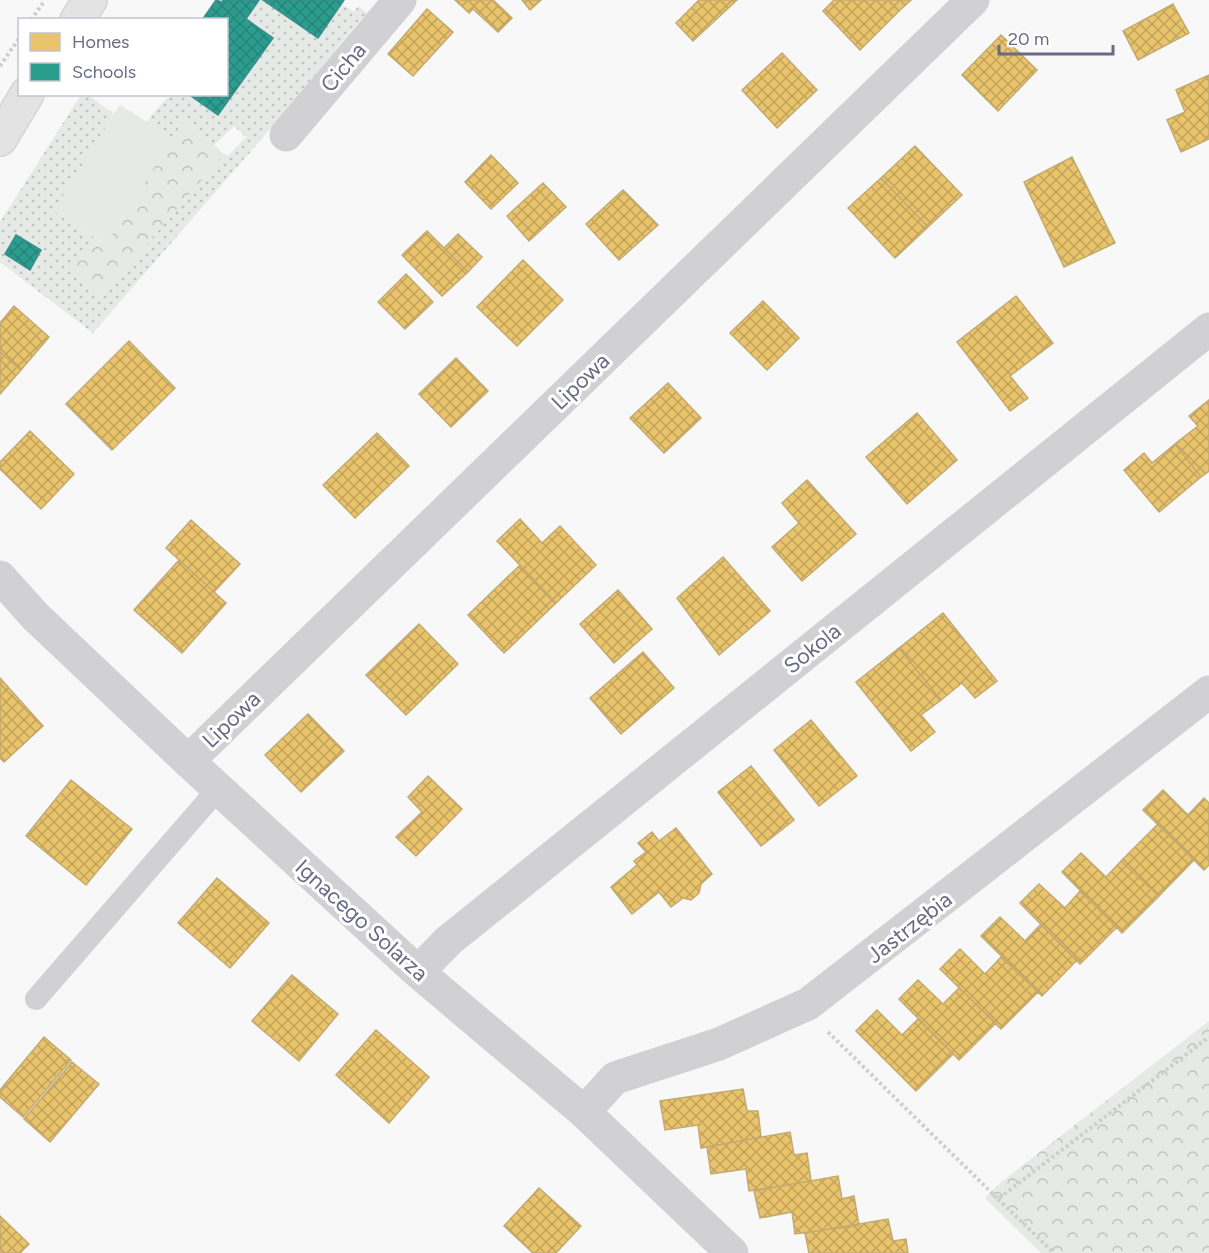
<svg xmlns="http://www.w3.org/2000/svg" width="1209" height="1253" font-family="Figtree,sans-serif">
	<defs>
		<pattern id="grass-dots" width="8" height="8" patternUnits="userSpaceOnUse" patternTransform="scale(1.5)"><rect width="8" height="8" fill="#e5eae6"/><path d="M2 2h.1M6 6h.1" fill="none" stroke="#bec2c0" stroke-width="1.8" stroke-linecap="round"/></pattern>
		<pattern id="park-crowns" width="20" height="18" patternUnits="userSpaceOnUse" patternTransform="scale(1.5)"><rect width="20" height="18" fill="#e5eae6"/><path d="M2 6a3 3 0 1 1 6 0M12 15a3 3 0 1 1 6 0" fill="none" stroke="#bec2c0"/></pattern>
		<pattern id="homes-cross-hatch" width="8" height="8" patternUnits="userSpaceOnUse" patternTransform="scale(1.5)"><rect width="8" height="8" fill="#e9c46a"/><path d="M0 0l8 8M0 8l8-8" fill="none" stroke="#c1a35d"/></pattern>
		<pattern id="schools-cross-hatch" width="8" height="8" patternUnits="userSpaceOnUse" patternTransform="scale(1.5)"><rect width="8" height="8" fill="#2a9d8f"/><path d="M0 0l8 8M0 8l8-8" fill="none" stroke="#28847a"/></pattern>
	</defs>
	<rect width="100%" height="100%" fill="#f8f8f8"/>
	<path fill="url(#grass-dots)" d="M259,0h4l55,37 24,-33 12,8 4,-6 10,8 -6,4 -91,110 -178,205 -93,-71v-40l81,-127h7l26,19 -60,97 40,26 -26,32 33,28 123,-143 4,2 18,-19 -12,-11 -20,19 -29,-27 -12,20 -26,-16c31,-43 34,-29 72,-7l54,-77 -27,-19z"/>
	<path fill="url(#park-crowns)" d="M185,118l39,36 -123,143 -34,-28 27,-32 12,7z
		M1209,1021v232h-168l-56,-55 15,-15z"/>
	<path fill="#e5eae6" d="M120,105l53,33 -67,106 -53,-33z"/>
	<path fill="url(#homes-cross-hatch)" stroke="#c3a972" stroke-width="1.5" d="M455,0h38l19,18 -14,14 -25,-23 -4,4z
		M522,0h19l-11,10z
		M699,0h38l-44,41 -17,-18z
		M834,0h54l11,11 -39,39 -37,-39z
		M888,0h23l-12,11z
		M1173,4l16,29 -51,27 -15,-29z
		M427,9l26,23 -40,44 -25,-22z
		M1001,35l36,35 -39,41 -36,-36z
		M782,53l35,37 -40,38 -35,-38z
		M1209,75v64l-28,13 -14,-32 18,-8 -9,-22z
		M915,146l47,49 -34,32 -47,-49z
		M491,155l27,28 -27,26 -26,-27z
		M1072,157l43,86 -51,24 -40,-85z
		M881,178l47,49 -33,31 -47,-50z
		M543,183l23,24 -37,34 -22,-25z
		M623,190l35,35 -39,35 -33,-36z
		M427,231l41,41 -26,24 -40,-41z
		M458,234l24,23 -14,15 -24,-24z
		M523,260l40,40 -46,46 -40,-39z
		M406,274l27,28 -28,27 -27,-27z
		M1016,296l37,47 -43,33 18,22 -18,13 -53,-69z
		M763,301l36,37 -32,32 -37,-37z
		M14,306l35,31 -28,33 -21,-18v-29z
		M129,341l46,47 -63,62 -46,-46z
		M0,352l21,18 -21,24z
		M456,358l32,33 -37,36 -32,-33z
		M668,383l33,35 -37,35 -34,-35z
		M1209,400v71l-8,6 -26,-33 23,-18 -9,-10z
		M917,413l40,47 -50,44 -41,-47z
		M30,431l44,43 -33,35 -41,-40v-7z
		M377,433l32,33 -54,52 -32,-33z
		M1175,444l26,33 -42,35 -35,-42 20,-17 8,10z
		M807,480l49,54 -54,47 -30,-34 27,-24 -17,-20z
		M520,519l22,24 18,-17 36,39 -40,38 -59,-62z
		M191,520l49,44 -26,28 -48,-44z
		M723,557l47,54 -51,44 -42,-57z
		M179,560l47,43 -44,50 -48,-43z
		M520,565l36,38 -52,50 -36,-38z
		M618,590l34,39 -38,34 -34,-39z
		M943,613l54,68 -22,17 -13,-15 -21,17 -42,-52z
		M419,624l39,40 -52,51 -40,-40z
		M899,648l42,52 -20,15 14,17 -24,19 -55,-69z
		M643,652l31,36 -53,46 -31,-36z
		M0,678l43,48 -39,36 -4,-4z
		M308,714l36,37 -43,41 -36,-37z
		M811,720l46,56 -38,30 -45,-56z
		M751,766l43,54 -33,26 -43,-54z
		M428,776l34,33 -46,47 -20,-19 26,-25 -14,-15z
		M71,780l61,49 -46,56 -60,-49z
		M1163,790l25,25 16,-17 5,5v62l-5,5 -61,-60z
		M1158,824l36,36 -35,36 -38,-35z
		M676,828l36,46 -11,10 -2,9 -8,7 -8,-2 -12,9 -12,-15 -27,22 -21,-27 26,-22 -3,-4 12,-9 -8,-9 14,-11 7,9z
		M1081,853l25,24 15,-16 38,35 -37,37 -60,-61z
		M217,878l52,45 -39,45 -52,-45z
		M1039,884l26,24 15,-17 37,36 -37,37 -60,-61z
		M1000,917l25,24 16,-17 36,36 -35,36 -61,-60z
		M960,949l25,25 16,-17 37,35 -37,37 -61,-60z
		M292,975l46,39 -39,47 -47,-40z
		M918,980l25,24 16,-16 37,35 -37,37 -60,-61z
		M877,1010l25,25 16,-16 35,35 -37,37 -60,-60z
		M376,1030l53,47 -40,46 -53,-48z
		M44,1037l27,23 -48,57 -23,-20v-7z
		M72,1062l27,22 -49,58 -26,-23z
		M743,1089l4,22h11l3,26 -60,11 -3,-23 -33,5 -5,-29z
		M790,1132l4,23 13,-2 4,28 -62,10 -3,-22 -35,5 -4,-27z
		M838,1176l4,23 12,-3 5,29 -64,9 -3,-22 -32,6 -6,-27z
		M539,1188l42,38 -25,27h-23l-29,-27z
		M0,1216l29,28 -9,9h-20z
		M888,1219l5,22 13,-2 2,14h-99l-4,-20z"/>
	<path fill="url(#schools-cross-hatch)" stroke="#3d8e8c" stroke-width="1.5" d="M216,0l6,2 51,36 -55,77 -30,-21h38v-74h-24z
		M223,0h36l-13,19 -24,-17z
		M263,0h81l-26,38z
		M16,235l25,15 -11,20 -25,-16z"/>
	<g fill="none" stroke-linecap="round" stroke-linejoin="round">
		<g stroke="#d5d5d7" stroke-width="36">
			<path id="secondary" d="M77,20l13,-20
				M0,139l27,-45"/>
		</g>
		<path stroke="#cececf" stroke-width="4" stroke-dasharray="3 3" stroke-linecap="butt" d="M31,20l12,-17
			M0,66l20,-29
			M828,1032l170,167 211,-162
			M998,1199l56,54"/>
		<path stroke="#d1d1d3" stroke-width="22" d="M36,999l182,-210"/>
		<path stroke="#d1d1d3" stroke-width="33" d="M286,135l114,-135
			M0,577l35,39 153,145 230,211 166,140 148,141
			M188,761l785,-761
			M418,972l30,-31 761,-612
			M584,1112l31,-34 104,-34 89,-40 401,-312"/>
		<use href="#secondary" stroke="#e3e3e4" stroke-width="33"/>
	</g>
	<g text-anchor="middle" stroke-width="6" stroke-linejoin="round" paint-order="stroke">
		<g font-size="22" fill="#6a6a86" stroke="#fff">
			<text transform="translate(343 67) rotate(-50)" y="8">Cicha</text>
			<text transform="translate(580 381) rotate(-44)" y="8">Lipowa</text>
			<text transform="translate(812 648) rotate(-39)" y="8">Sokola</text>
			<text transform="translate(231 719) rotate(-44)" y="8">Lipowa</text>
			<text transform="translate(362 920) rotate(42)" y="8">Ignacego Solarza</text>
			<text transform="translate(909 927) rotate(-38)" y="8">Jastrzębia</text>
		</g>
	</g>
	<rect x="18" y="18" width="210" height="78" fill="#ffffff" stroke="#c3c3cf" stroke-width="1.5"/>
	<rect x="30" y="33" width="30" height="18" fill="#e9c46a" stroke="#c3c3cf" stroke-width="1.5"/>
	<text x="72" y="48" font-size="18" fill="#6a6a86">Homes</text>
	<rect x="30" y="63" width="30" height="18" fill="#2a9d8f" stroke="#c3c3cf" stroke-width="1.5"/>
	<text x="72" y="78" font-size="18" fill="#6a6a86">Schools</text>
	<path d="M999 45v9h114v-9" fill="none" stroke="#6a6a86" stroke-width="3"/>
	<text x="1008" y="45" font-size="18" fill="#6a6a86" stroke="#ffffff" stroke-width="4.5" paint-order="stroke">20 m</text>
</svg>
